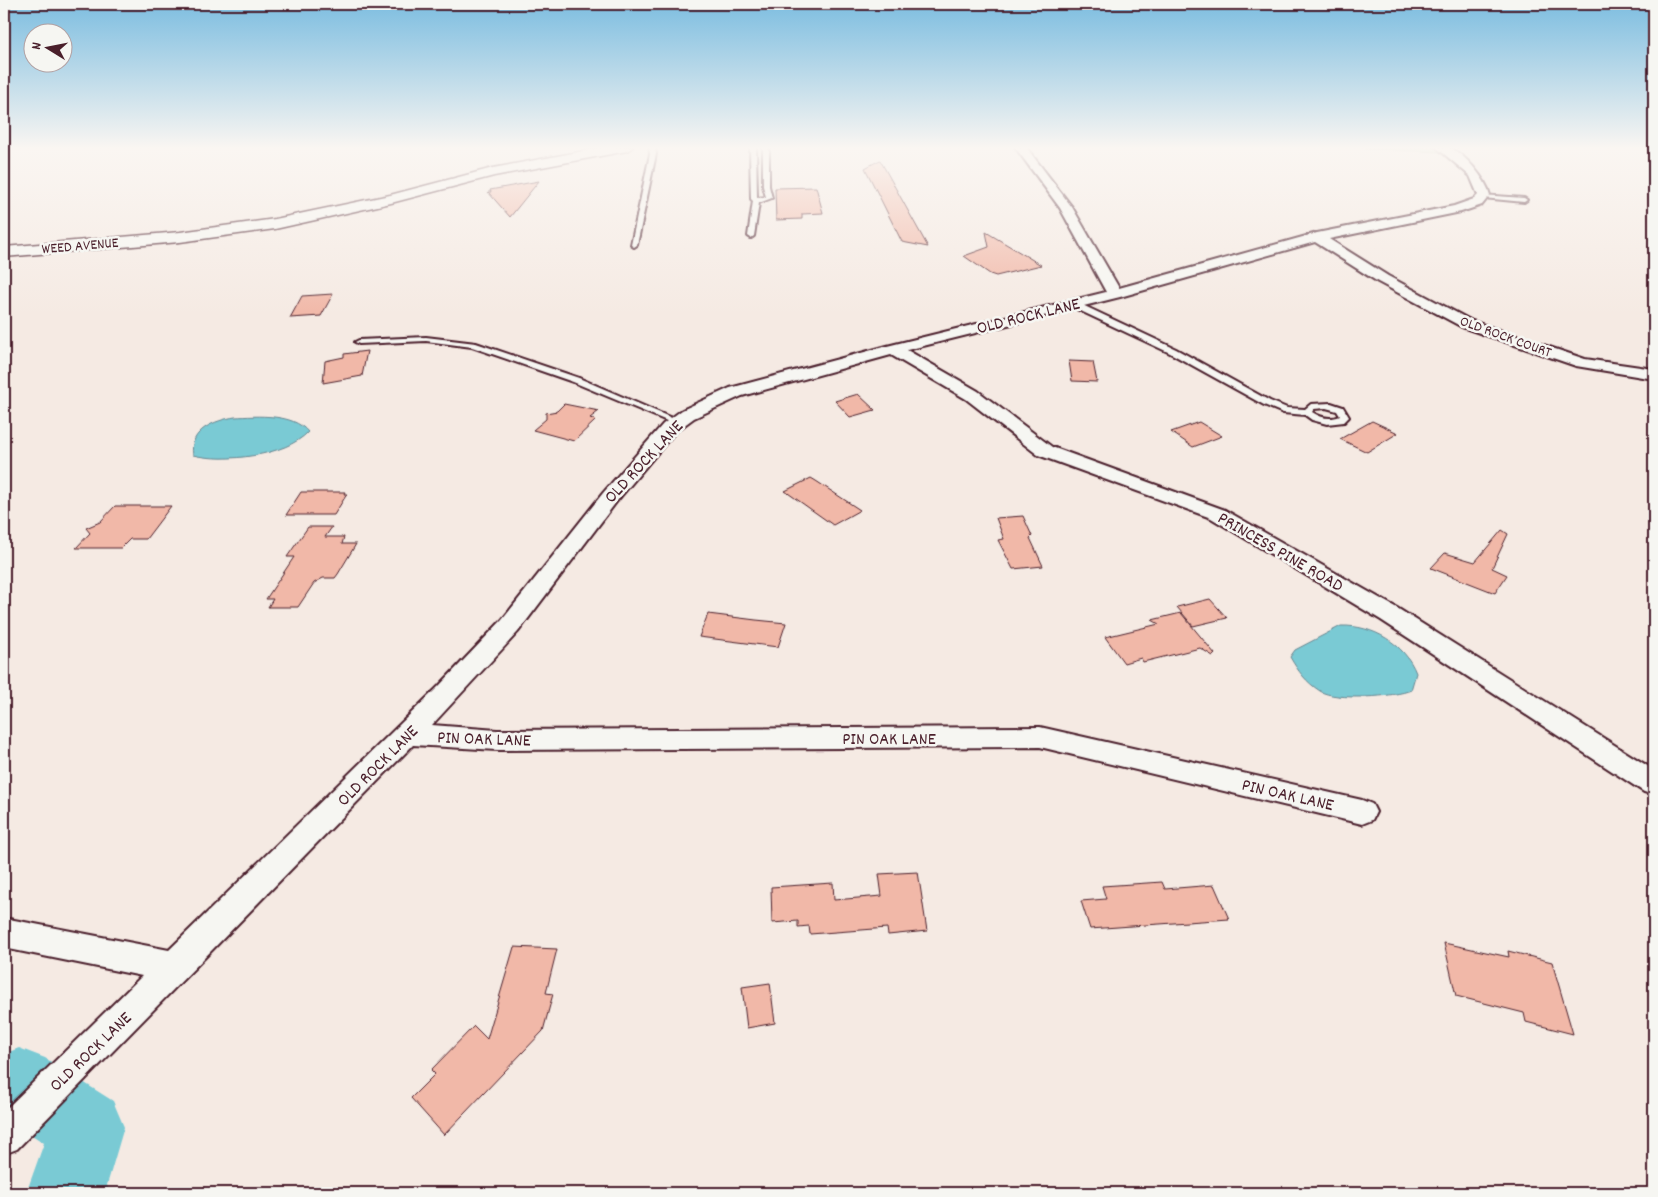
<svg xmlns="http://www.w3.org/2000/svg" width="1658" height="1197" font-family="Dekko,sans-serif">
	<rect width="100%" height="100%" fill="#f5eae3"/>
	<filter id="ink" filterUnits="userSpaceOnUse"><feTurbulence type="fractalNoise" baseFrequency=".02" numOctaves="2"/><feDisplacementMap in="SourceGraphic" scale="10" xChannelSelector="R" yChannelSelector="G"/><feConvolveMatrix kernelMatrix="1 2 1 2 8 2 1 2 1" color-interpolation-filters="sRGB"/></filter>
	<g filter="url(#ink)">
		<path fill="#a5e1a8" stroke="#78806a" d="M1363,147h72l7,5 -77,-3z"/>
		<path fill="#7acad4" stroke="#678690" d="M235,417c22,-1 58,-4 73,15 -22,24 -84,31 -115,23 -5,-25 23,-35 42,-38z
			M1341,626c32,-1 64,18 75,47l-5,17c-15,7 -77,11 -91,1 -14,-9 -22,-20 -30,-34l5,-7z"/>
		<g fill="none" stroke-linecap="round" stroke-linejoin="round">
			<path fill="#7acad4" fill-rule="evenodd" d="M19,1048l26,10 68,43 11,26 -17,58 3,8h-80l-2,-5 16,-45 -30,-20 -10,4v-73z"/>
		</g>
		<path fill="#f1b8a8" stroke="#4a1f2b" d="M880,160l48,87 -26,-5 -37,-74z
			M539,181l-29,36 -22,-25h3l-1,-2z
			M816,187l7,26 -21,1v5l-26,1 -1,-32z
			M986,232l55,33 -45,11 -6,-2 -26,-18 25,-9z
			M333,294l-12,22 -31,2 12,-22z
			M367,351l-5,25 -39,7 2,-22 19,-4v-3z
			M1069,361l24,1 4,20 -25,-1z
			M858,394l17,16 -25,7 -15,-16z
			M564,404l35,7 -9,7 6,2 -22,21 -41,-11 13,-11v-6l11,-2z
			M1372,421l26,12 -31,19 -27,-13z
			M1199,422l23,14 -29,11 -22,-15z
			M811,478l5,3 44,29 -27,15 -48,-34z
			M301,492h44l-1,2h3l-13,21h-48z
			M115,506h56l-25,33h-16l-9,9h-45l14,-15 -4,-5 14,-6z
			M1023,516l9,20 -2,2 13,28 -30,3 -15,-29 6,-1 -8,-21z
			M308,527h24l-7,10h19l-2,7h14l-18,30 -3,4h-12l-9,5 -16,24h-30l5,-8h-7l28,-42h-7z
			M1502,530l6,4 -16,34 15,7 -12,18 -64,-25 14,-15 30,9z
			M1210,599l17,19 -34,8 -16,-19z
			M1181,613l34,41 -2,2 -13,-8 -57,14 -2,-4 -17,5 -19,-26 54,-13 -7,-4z
			M708,614l48,6 30,3 -8,24 -79,-10z
			M918,872l9,59 -39,4 -1,-7 -77,6 -1,-8 -11,1v-6l-26,2 -1,-36 62,-4 1,17 48,-4 -3,-22z
			M1162,882l3,7 49,-4 15,34 -139,10 -9,-28 25,-2 -4,-13z
			M1444,943l65,14 -1,-6 44,11 21,72 -47,-12 -2,-9 -68,-17z
			M514,947l43,2 -11,44 7,1 -10,37 -99,104 -33,-37 24,-24 -4,-4 43,-44 13,13z
			M770,983l5,40 -28,5 -5,-41z"/>
		<g fill="none" stroke-linecap="round" stroke-linejoin="round">
			<g stroke="#4a1f2b" stroke-width="4">
				<path id="lane" d="M649,147h6l1,7 -19,91 -3,2 -3,-2 19,-91z
					M750,147h6l1,51 9,-1 -3,-11v-39h6v39l3,12 -13,5 -5,33 -3,2 -3,-2 5,-35 -2,-2z
					M1481,195l43,3 3,2 -3,2 -41,-4 -3,-2z
					M1070,302h6l100,47 94,52 17,7 18,1 6,-5 20,-1 12,4 6,10 -5,5 -17,2 -15,-4 -7,-5 -22,-2 -19,-8 -94,-52 -100,-47zM1326,408l11,3 3,5c-10,4 -19,2 -28,-4l2,-3z
					M426,337l50,6 103,35 102,44 -4,3 -3,-1 -101,-42 -101,-35 -46,-6 -67,3 -4,-2 4,-2z"/>
			</g>
			<g stroke="#4a1f2b" stroke-width="4">
				<path id="street" d="M1015,147h11l46,60 47,81 198,-55 137,-27 20,-7 4,-4 -8,-19 -34,-29c3,0 9,-1 12,0 16,6 38,32 42,48l-8,10 -21,7 -132,27 59,37 84,45 113,38 69,10v10l-78,-13 -114,-39 -84,-45 -63,-40 -195,55 -213,53 71,41 74,56 173,63 172,98 257,162v25l-10,-3 -263,-172 -170,-102 -173,-63 -72,-56 -75,-44 -149,41 -48,22 -19,14 -58,69 -99,131 -86,93 65,5 543,-3 322,73 10,4 4,8 -4,8 -10,4 -322,-77 -543,3 -84,-5 -396,404 -13,5v-43l138,-135 -138,-28v-30l165,32 270,-264 63,-66 101,-127 60,-69 19,-14 48,-22 157,-42 219,-54 -46,-84z"/>
			</g>
			<g stroke="#4a1f2b" stroke-width="3">
				<path id="secondary" d="M605,147h28l-6,4 -133,25 -103,27 -116,26 -95,13 -176,15v-10l176,-15 95,-13 115,-24 103,-27z"/>
			</g>
			<use href="#lane" fill="#f6f6f2" fill-rule="evenodd"/>
			<use href="#street" fill="#f6f6f2" fill-rule="evenodd"/>
			<use href="#secondary" fill="#f6f6f2" fill-rule="evenodd"/>
		</g>
	</g>
	<linearGradient id="sky" x2="0" y2="1"><stop stop-color="#7cbde0"/><stop offset="0.47" stop-color="#faf6f2"/><stop offset="1" stop-color="#faf6f2" stop-opacity="0"/></linearGradient>
	<rect width="1658" height="315" fill="url(#sky)"/>
	<g text-anchor="middle" stroke-width="5" stroke-linejoin="round" paint-order="stroke">
		<g font-size="15" fill="#4a1f2b" stroke="#f6f6f2">
			<text transform="translate(80 245) rotate(-5)" y="5">WEED AVENUE</text>
			<text transform="translate(1506 336) rotate(20)" y="5">OLD ROCK COURT</text>
		</g>
		<g font-size="18" fill="#4a1f2b" stroke="#f6f6f2">
			<text transform="translate(1028 315) rotate(-14)" y="6">OLD ROCK LANE</text>
			<text transform="translate(643 461) rotate(-47)" y="6">OLD ROCK LANE</text>
			<text transform="translate(1281 551) rotate(30)" y="6">PRINCESS PINE ROAD</text>
			<text transform="translate(484 738) rotate(2)" y="6">PIN OAK LANE</text>
			<text x="889" y="744">PIN OAK LANE</text>
			<text transform="translate(377 765) rotate(-45)" y="6">OLD ROCK LANE</text>
			<text transform="translate(1288 794) rotate(13)" y="6">PIN OAK LANE</text>
			<text transform="translate(90 1051) rotate(-44)" y="6">OLD ROCK LANE</text>
		</g>
	</g>
	<rect width="1658" height="1197" fill="none" stroke="#f6f6f2" stroke-width="20"/>
	<rect x="10" y="10" width="1638" height="1177" fill="none" stroke="#4a1f2b" stroke-width="2" filter="url(#ink)"/>
	<g transform="translate(48 48) rotate(280)"><circle r="24" fill="#f6f6f2" stroke="#b1a0a2"/>
	<path d="M0-4L9 19L0 12L-9 19Z" fill="#4a1f2b"/>
	<text y="-8" font-size="14" font-weight="bold" text-anchor="middle" fill="#4a1f2b">N</text>
	</g>
</svg>
